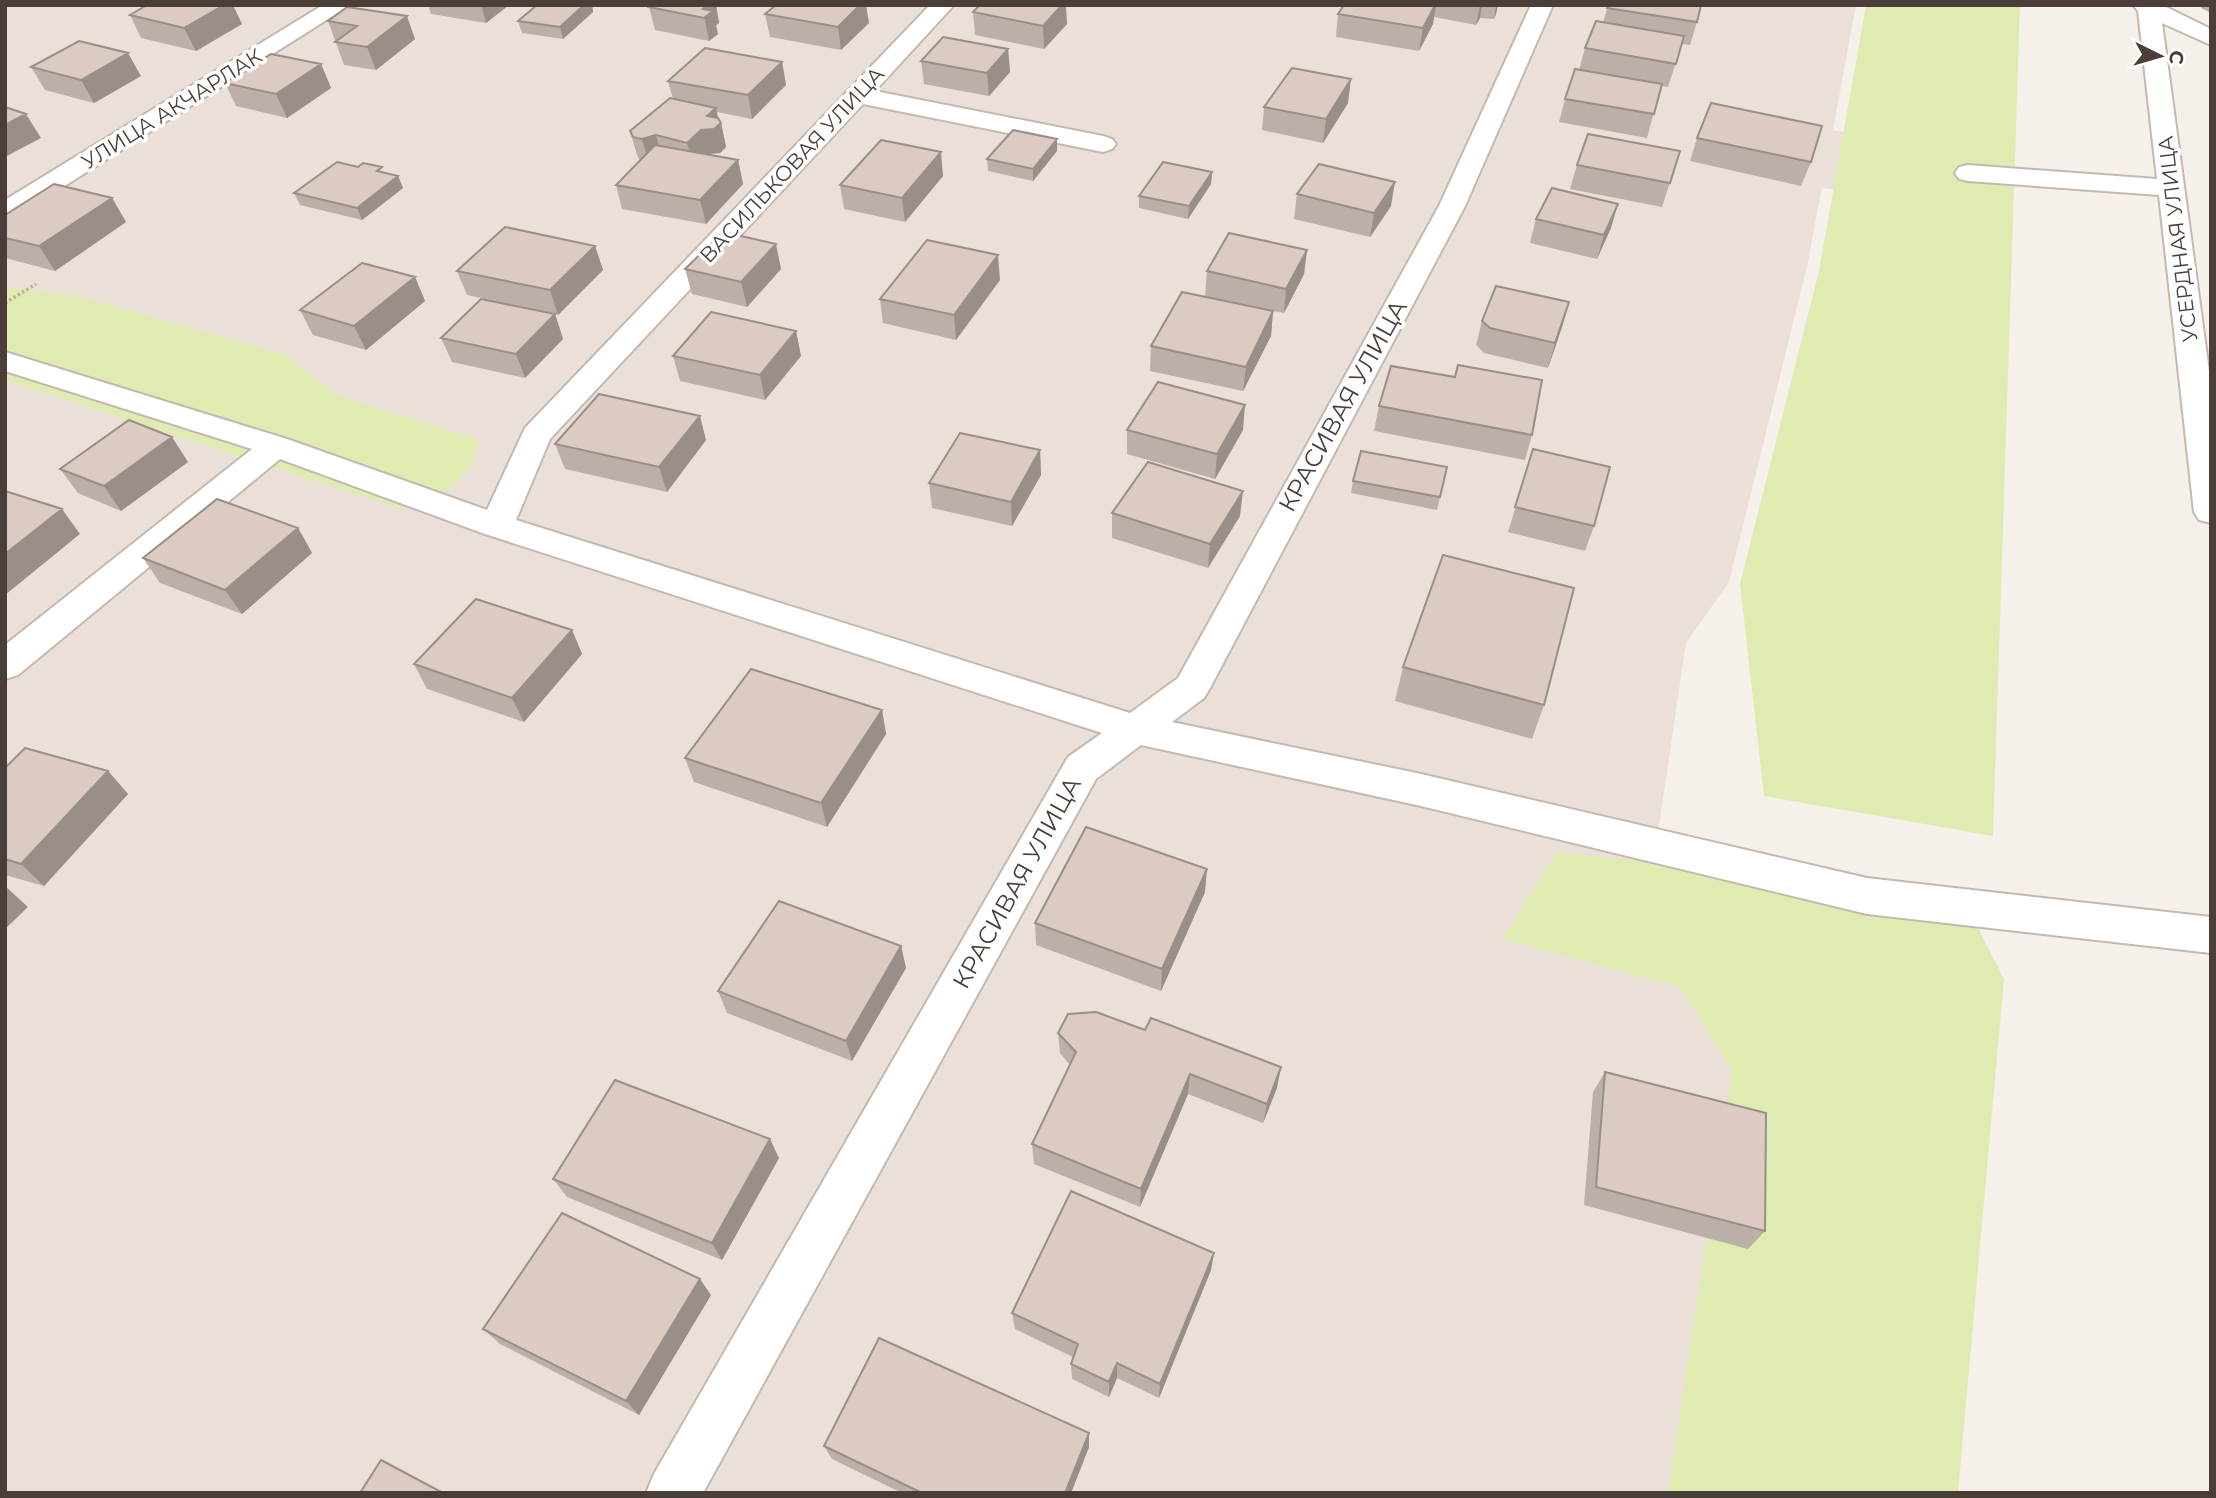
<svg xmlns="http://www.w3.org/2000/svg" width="2216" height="1498" font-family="Montserrat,sans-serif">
	<rect width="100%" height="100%" fill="#f6f0eb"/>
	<path fill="#eae0d8" d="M5,5h1851l-23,125 145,26 2,71 -158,-40 -15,80 -78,315 -43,61 -41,278 193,97 -86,475h-1747z"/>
	<path fill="#e0ebb2" d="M1866,5h154l-27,831 -229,-40 -24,-212 79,-313z
		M5,286l82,13 197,55 53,41 142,45 -8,26 -35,35 -35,8 -396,-129z
		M1557,853l403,39 44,87 -46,514h-290l64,-423 -52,-83 -178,-48z"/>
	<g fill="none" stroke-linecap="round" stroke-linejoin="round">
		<g stroke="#c5b8af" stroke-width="4">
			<path id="minor" d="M323,5h27l-336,213 -9,2v-20z
				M930,5h24l-79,86 228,45 9,3 4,5 -4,5 -9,3 -240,-48 -313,335 -34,81 614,193 48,-35 261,-472 92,-201h22l-88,201 -255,482 -6,10 -32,24 249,52 446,104 344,39v36l-344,-39 -446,-108 -280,-61 -45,34 -393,714h-57l8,-19 414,-717 34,-24 -617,-199 -205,-75 -262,216 -13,4v-34l247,-196 -247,-78v-19l282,87 200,71 38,-82z
				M2133,5h29l49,24v16l-49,-22 49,363v137l-12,-3 -5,-8 -35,-317 -191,-14 -9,-2 -4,-6 4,-6 9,-2 189,14 -19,-168z"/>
		</g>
		<path stroke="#c5ac9d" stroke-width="3.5" stroke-dasharray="2.5 2.5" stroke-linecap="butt" d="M5,303l31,-19"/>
		<use href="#minor" fill="#fff" fill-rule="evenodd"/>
	</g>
	<path fill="#bcafa7" d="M428,5h81l-23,18 -55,-9z
		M537,5h55l1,7 -30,27 -41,-6 -4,-12z
		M716,5l3,18 -3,2 2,9 -9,7 -54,-11 -6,-23z
		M1344,5h154l-2,9 -2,5 -14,-1 -4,7 -42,-8 -1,7 -14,27 -83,-14 2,-23z
		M1608,5l89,17 -7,23 -8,-1 -14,43 -7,-1 -14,52 -88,-16 6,-23 14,-29 6,-22 18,-25z
		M2203,5h8v8l-10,-5z
		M347,7l68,32 -39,31 -32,-5 -16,-44z
		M973,12l94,12 -23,25 -69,-14z
		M765,14l104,9 -28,27 -71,-13z
		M130,15l112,9 -46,27 -55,-13z
		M1008,49l2,23 -21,24 -65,-12 -3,-23z
		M782,62l4,23 -34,34 -35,-7 1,7 3,4 5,24 -6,6 -13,1 31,6 5,24 -37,40 -84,-15 -6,-24 24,-24 -3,-6 -7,-24 43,-32 -5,-18z
		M321,64l10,24 -44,30 -51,-12 -11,-23z
		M31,67l110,9 -47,27 -49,-13z
		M1348,103l-25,40 -61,-13 2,-23z
		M1697,138l114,24 -10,24 -111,-25z
		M1057,151l-24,30 -45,-10 -1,-12z
		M1680,151l-18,56 -92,-18 7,-24z
		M1212,172l-1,12 -23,35 -49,-11v-12z
		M384,173l14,3 5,12 -41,32 -62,-15 -6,-12z
		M943,176l-38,46 -61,-13 -4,-24z
		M1297,194l94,12 -21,31 -76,-18z
		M112,198l14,24 -71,49 -50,-13v-43z
		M1536,219l75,9 -14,31 -67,-16z
		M595,246l8,24 -45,45 -3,-1 8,25 -38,39 -73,-16 -11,-24 78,-32 -52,-11 -10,-24z
		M1307,250l-3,24 -20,39 -11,-2 -2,25 -28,55 -93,-20 1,-25 118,-36 -64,-14 2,-25z
		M685,269h96l-34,38 -55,-13z
		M415,277l10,24 -59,49 -53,-15 -13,-25z
		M1000,280l-44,60 -73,-17 -3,-24z
		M1569,302l-7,25 -14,41 -64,-15 -8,-8 6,-24z
		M796,331l5,25 -36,44 -85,-19 -7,-25z
		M1455,377l77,58 -7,25 -151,-29 5,-25z
		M1127,430h116l-28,49 -88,-25z
		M706,440l-39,52 -102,-23 -10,-25z
		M1533,449l61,77 -9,25 -77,-19z
		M1040,450l1,25 -29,51 -80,-18 -3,-25z
		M188,462l-67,49 -43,-18 -18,-24z
		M1447,467l-10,43 -86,-17 2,-12z
		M1112,513l128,3 -32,52 -96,-30z
		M298,528l14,25 -70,61 -82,-31 -17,-25z
		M572,630l10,24 -58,68 -97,-33 -13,-25z
		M1403,667l141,38 -12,34 -137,-38z
		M882,710l4,24 -59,93 -133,-45 -9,-24z
		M5,768l103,3 20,23 -84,92 -39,-11z
		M1205,892l-44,99 -125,-46 -1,-22z
		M901,946l5,22 -54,93 -125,-48 -9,-22z
		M1058,1033l219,55 -14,35 -75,-29 -48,113 -106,-43 -2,-20 38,-79 -10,-12z
		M1605,1072l160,159 -17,18 -164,-44 9,-113z
		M779,1158l-57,102 -155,-63 -14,-18z
		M1211,1270l-52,128 -42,-20 -8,19 -37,-18 -1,-15 2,-7 -58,-28 -3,-16z
		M711,1295l-72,120 -139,-71 -17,-15z
		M1089,1433v14l-18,46h-169l-70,-34 -8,-13z"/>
	<path fill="#998e88" d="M224,5h9l9,19 -46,27 -12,-23z
		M481,5h28l-23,18z
		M584,5h8l1,7 -30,27 -3,-12z
		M708,5h8l3,18 -3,2 2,9 -9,7 -6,-32z
		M860,5h6l3,18 -28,27 -3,-23z
		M1062,5h4l1,19 -23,25 -1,-23z
		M1435,5h1l-3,19 -14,27 4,-23z
		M1480,5h2l-2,13 -4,7z
		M1496,5h2l-2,9 -2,5z
		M407,16l8,23 -39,31 -9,-23z
		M1008,49l2,23 -21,24 -2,-23z
		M128,53l13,23 -47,27 -13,-23z
		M782,62l4,23 -34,34 -4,-24z
		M321,64l10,24 -44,30 -11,-24z
		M1351,79l-3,24 -25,40 3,-24z
		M716,108l3,17 2,-2 5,24 -6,6 -13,1 -14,12 -6,-23 20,-27z
		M26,114l15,24 -36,19v-32z
		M656,135l6,24 -13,4 -7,-24z
		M1057,139v12l-24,30v-12z
		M941,152l2,24 -38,46 -3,-24z
		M738,160l5,24 -37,40 -6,-24z
		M1212,172l-1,12 -23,35 1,-13z
		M398,176l5,12 -41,32 -5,-12z
		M1395,182l-4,24 -21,31 4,-24z
		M112,198l14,24 -71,49 -16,-25z
		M1618,204l-7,24 -14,31 7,-24z
		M776,244l5,25 -34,38 -6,-25z
		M595,246l8,24 -45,45 -8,-25z
		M1307,250l-3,24 -20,39 2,-24z
		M998,255l2,25 -44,60 -2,-25z
		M415,277l10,24 -59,49 -12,-24z
		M1569,302l-7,25 -14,41 7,-25z
		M1273,311l-2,25 -28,55 3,-24z
		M555,314l8,25 -38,39 -9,-24z
		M796,331l5,25 -36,44 -5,-25z
		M1245,405l-2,25 -28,49 2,-25z
		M700,416l6,24 -39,52 -8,-25z
		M172,437l16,25 -67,49 -17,-25z
		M1040,450l1,25 -29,51 -1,-24z
		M1243,491l-3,25 -32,52 2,-24z
		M62,509l18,25 -75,61v-41z
		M298,528l14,25 -70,61 -17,-24z
		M572,630l10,24 -58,68 -12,-24z
		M882,710l4,24 -59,93 -6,-24z
		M108,771l20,23 -84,92 -23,-22z
		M1207,869l-2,23 -44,99 1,-22z
		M5,886l23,21 -23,22z
		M901,946l5,22 -54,93 -6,-20z
		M1281,1067l-4,21 -14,35 4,-19z
		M1190,1074l-2,20 -48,113 1,-18z
		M770,1139l9,19 -57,102 -10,-17z
		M1214,1253l-3,17 -52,128 1,-14z
		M700,1279l11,16 -72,120 -13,-14z
		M1117,1363v15l-8,19v-15z
		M1089,1433v14l-18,46h-6z"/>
	<path fill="#dbcbc2" stroke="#998e88" stroke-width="2" d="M147,5h77l-40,23 -54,-13z
		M537,5h47l-24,22 -42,-6z
		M652,5h56l-5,4 10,2 -9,7 -55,-11z
		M776,5h84l-22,22 -73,-13z
		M980,5h82l-19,21 -70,-14z
		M1344,5h91l-12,23 -85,-14z
		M1608,5h93l-4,17 -90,-14z
		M347,7l60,9 -40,31 -32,-5 22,-16 -29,-5z
		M1596,21l88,15 -8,28 -91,-16z
		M943,37l65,12 -21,24 -66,-12z
		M79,41l49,12 -47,27 -50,-13z
		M705,48l77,14 -34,33 -80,-14z
		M271,54l50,10 -45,30 -51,-11z
		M1292,68l59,11 -25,40 -62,-12z
		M1575,69l87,15 -8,30 -89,-15z
		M670,98l46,10 -9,8 11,2 3,5 -7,6 -13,1 -14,13 -31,-8 -14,4 -9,-2 -3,-6z
		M1711,103l111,23 -11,36 -114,-24z
		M5,107l21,7 -21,11z
		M1013,130l44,9 -24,30 -46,-10z
		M1588,134l92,17 -10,32 -93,-18z
		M881,140l60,12 -39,46 -62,-13z
		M655,145l83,15 -38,40 -84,-15z
		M337,162l21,5 5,-4 19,4 -5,4 21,5 -41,32 -63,-15z
		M1163,162l49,10 -23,34 -50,-10z
		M1319,164l76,18 -21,31 -77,-19z
		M54,184l58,14 -73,48 -34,-8v-23z
		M1552,188l66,16 -14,31 -68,-16z
		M505,227l90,19 -45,44 -93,-19z
		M723,232l53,12 -35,38 -56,-13z
		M1229,233l78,17 -21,39 -79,-18z
		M927,240l71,15 -44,60 -74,-16z
		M362,263l53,14 -61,49 -54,-16z
		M1496,286l73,16 -14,41 -65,-15 -8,-7z
		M1182,292l91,19 -27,56 -95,-21z
		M481,299l74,15 -39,40 -75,-16z
		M711,312l85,19 -36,44 -87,-19z
		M1458,365l84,15 -10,55 -153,-29 12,-40 64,11z
		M1158,382l87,23 -28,49 -90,-24z
		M599,394l101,22 -41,51 -104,-23z
		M129,420l43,17 -68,49 -44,-17z
		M960,433l80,17 -29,52 -82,-19z
		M1533,449l77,18 -16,59 -79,-19z
		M1361,451l86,16 -7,30 -87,-16z
		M1148,462l95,29 -33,53 -98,-31z
		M5,491l57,18 -57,45z
		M217,499l81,29 -73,62 -82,-32z
		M1443,555l131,33 -30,117 -141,-38z
		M476,599l96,31 -60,68 -98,-34z
		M751,669l131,41 -61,93 -136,-45z
		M25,748l83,23 -87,93 -16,-5v-91z
		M1086,827l121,42 -45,100 -127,-46z
		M779,901l122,45 -55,95 -128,-50z
		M1096,1012l49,18 6,-12 130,49 -14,37 -77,-30 -49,115 -109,-45 44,-92 -18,-19 10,-19z
		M1605,1072l161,41 -1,118 -169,-44z
		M615,1080l155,59 -58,104 -159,-64z
		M1071,1191l143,62 -54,131 -43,-21 -8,19 -38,-18 7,-20 -66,-31z
		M562,1213l138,66 -74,122 -143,-72z
		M879,1338l210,95 -24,60h-143l-98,-47z
		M381,1460l62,33h-83z"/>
	<g text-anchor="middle" stroke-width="7" stroke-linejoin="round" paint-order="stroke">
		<g font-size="21" fill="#4b3e38" stroke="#fff">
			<text transform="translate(172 109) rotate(-32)" y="7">УЛИЦА АКЧАРЛАК</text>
			<text transform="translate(792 165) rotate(-47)" y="7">ВАСИЛЬКОВАЯ УЛИЦА</text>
			<text transform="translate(2178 239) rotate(-97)" y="7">УСЕРДНАЯ УЛИЦА</text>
		</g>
		<g font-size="24" fill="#4b3e38" stroke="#fff">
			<text transform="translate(1343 406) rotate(-61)" y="8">КРАСИВАЯ УЛИЦА</text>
			<text transform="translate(1017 883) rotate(-61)" y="8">КРАСИВАЯ УЛИЦА</text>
		</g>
	</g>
	<rect width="2216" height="1498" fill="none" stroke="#4b3e38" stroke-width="14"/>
	<g transform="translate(2160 56) rotate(95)" stroke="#ffffff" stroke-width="5" paint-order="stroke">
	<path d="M0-5L12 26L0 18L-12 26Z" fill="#4b3e38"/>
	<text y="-10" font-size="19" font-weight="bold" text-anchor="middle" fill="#4b3e38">С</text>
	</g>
</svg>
